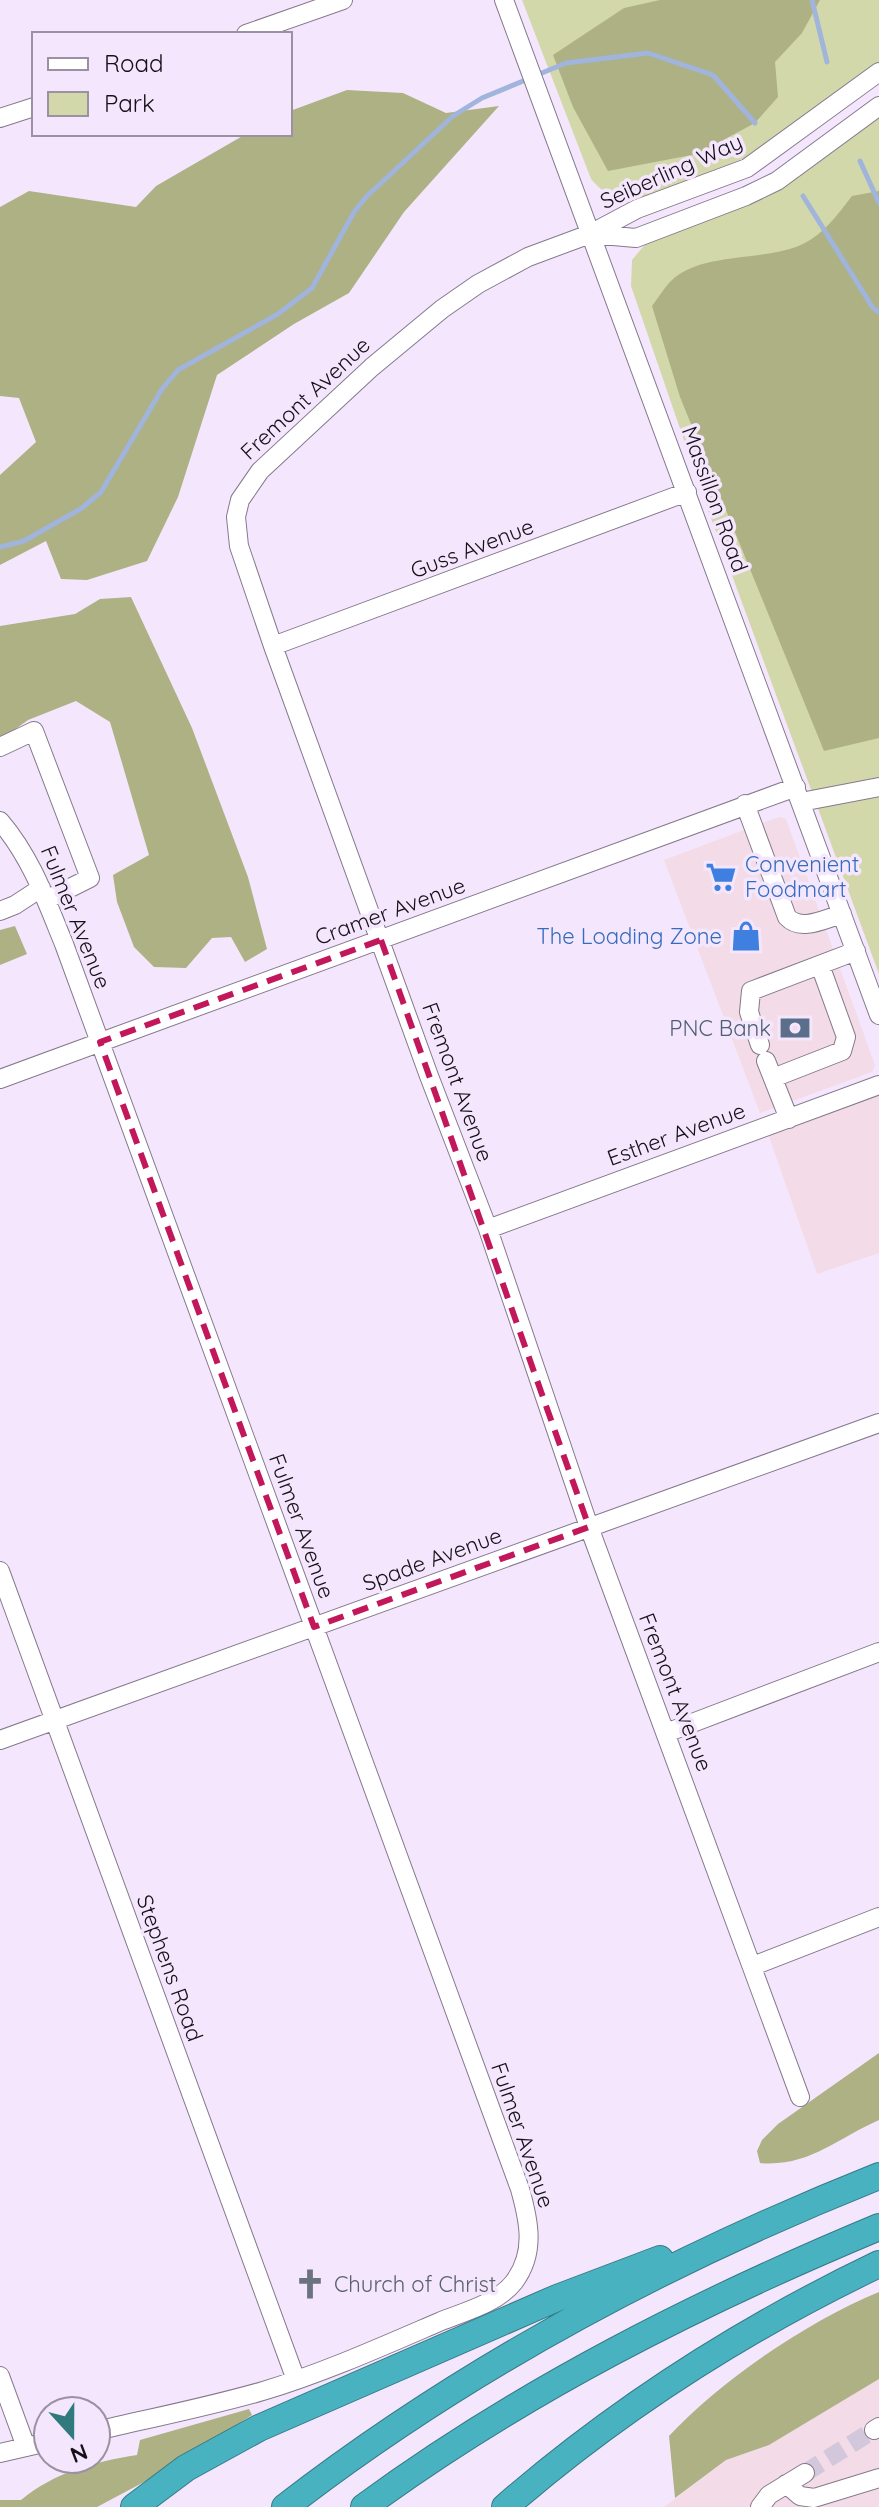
<svg xmlns="http://www.w3.org/2000/svg" width="879" height="2507" font-family="Quicksand,sans-serif">
	<rect width="100%" height="100%" fill="#f4e7fd"/>
	<path fill="#f3dbe7" d="M779,817l7,2 89,246 -2,6 -4,2 -109,40 -96,-253z
		M879,1089v164l-62,21 -50,-143z
		M879,2379v128h-215l62,-47 43,-15z"/>
	<path fill="#d3d8aa" d="M522,0h357v64l-134,94 -104,41c-22,2 -36,-3 -50,-20z
		M879,116v858l-170,-461 -78,-227 1,-26 15,-18z"/>
	<path fill="#adb184" d="M660,0h160l-18,33 -27,29 3,35 -23,26 -58,31 -89,17 -35,-64 -20,-52 71,-47z
		M347,90l56,3 43,20 53,-7 -95,106 -55,81 -55,31 -77,51 -39,122 -31,64 -60,19 -26,-1 -15,-38 -46,24v-90l36,-33 -17,-44 -19,-2v-189l29,-16 107,16 20,-21 90,-52h44v-23z
		M879,191v547l-55,13 -144,-354 -28,-91c6,-8 12,-18 19,-25 30,-30 94,-19 132,-37 21,-10 35,-30 49,-48z
		M131,597l61,131 56,149 19,72 -22,13 -14,-25 -19,1 -26,30 -32,-1 -20,-20 -17,-45 -4,-27 36,-20 -39,-133 -34,-21 -48,19 -28,20v-114l75,-12 25,-15z
		M15,926l12,28 -27,11v-35z
		M879,2053v67c-43,19 -70,47 -119,43l-3,-12 5,-11 16,-16z
		M879,2292v87l-110,66 -43,15 -51,38 -6,-62c51,-55 139,-115 210,-144z
		M249,2409l3,6 -91,58 -64,34h-97v-7h21c34,-28 73,-38 116,-45l3,-15z"/>
	<g fill="none" stroke-linecap="round" stroke-linejoin="round">
		<path stroke="#a0b4dc" stroke-width="5" d="M812,0l15,62
			M537,75l29,-12 82,-10 65,22 42,48
			M860,161l19,42
			M803,196l70,112 6,4
			M0,547l24,-6 58,-33 19,-16 61,-103 16,-19 100,-56 34,-26 42,-76 12,-15 87,-81 29,-18 46,-19"/>
		<path stroke="#d3c7db" stroke-width="18" stroke-dasharray="18 9" stroke-linecap="butt" d="M805,2473l69,-43"/>
		<g stroke="#85798d" stroke-width="20">
			<path id="minor" d="M504,0l375,1015
				M246,34l97,-34
				M0,118l34,-11
				M590,234l46,4 110,-42 31,-15 102,-75
				M273,646l414,-154
				M0,747l34,-16 56,147 -44,22
				M801,802l78,-15
				M745,804l42,113c14,15 37,2 55,-3
				M0,821c31,36 46,79 64,123l456,1245c9,32 16,64 -6,93 -17,22 -51,30 -75,40 -58,25 -116,51 -176,69 -55,16 -112,27 -167,40
				M0,911l15,-6 26,-17
				M760,1045l-11,-33 2,-21 105,-40
				M766,1061l23,58
				M773,1078l69,-27 4,-14 -26,-72
				M0,1079l796,-292
				M488,1229l391,-144
				M0,1571l296,809
				M666,1733l213,-81
				M0,1740l879,-317
				M753,1966l126,-49
				M800,2097l-211,-570 -101,-298 -59,-153 -156,-430 -34,-100 -3,-29 4,-17 20,-29 112,-104 70,-58 36,-25 50,-27 62,-23 47,-25 110,-41 132,-96
				M0,2376l26,71
				M874,2430l5,-3
				M0,2453l48,-11
				M786,2484l14,12 14,2 65,-20
				M760,2507l9,-12 36,-22"/>
		</g>
		<g stroke="#367a86" stroke-width="28">
			<path id="highway" d="M134,2507l52,-39 73,-40 298,-130 103,-39
				M285,2507c180,-139 383,-247 594,-331
				M364,2507c158,-116 335,-205 515,-280
				M505,2507c114,-99 238,-178 374,-243"/>
		</g>
		<use href="#minor" stroke="#fff" stroke-width="18"/>
		<use href="#highway" stroke="#48b2c1" stroke-width="26"/>
	</g>
	<path fill="none" stroke="#c2185b" stroke-width="6" stroke-dasharray="16 10" stroke-linejoin="round" d="M381,940l208,587 -275,100 -214,-585z"/>
	<defs>
		<g id="supermarket-bare" transform="scale(2.4)"><path d="M-6-5.5h2.5l.6 2H6L4.5 2H-2.5L-4.4-4H-6ZM-1.5 3.2a1.3 1.3 0 1 0 .1 0ZM3 3.2a1.3 1.3 0 1 0 .1 0Z" fill="#3f7fe0" stroke="#f4e7fd" stroke-width="2.5" paint-order="stroke"/></g>
		<g id="shop-bare" transform="scale(2.4)"><path d="M-5-2.5h2.3a2.7 3.5 0 0 1 5.4 0H5L5.5 6h-11ZM-1.5-2.5h3a1.5 2.3 0 0 0-3 0Z" fill="#3f7fe0" stroke="#f4e7fd" stroke-width="2.5" paint-order="stroke"/></g>
		<g id="bank-bare" transform="scale(2.4)"><path d="M-6-4H6V4H-6ZM0-2.3a2.3 2.3 0 1 0 0 4.6a2.3 2.3 0 1 0 0-4.6Z" fill="#5c6f8a" stroke="#f4e7fd" stroke-width="2.5" paint-order="stroke"/></g>
		<g id="church-bare" transform="scale(2.4)"><path d="M-1.2-6h2.4v3.5h3.3v2.4h-3.3V6h-2.4V-.1h-3.3v-2.4h3.3Z" fill="#6b7280" stroke="#f4e7fd" stroke-width="2.5" paint-order="stroke"/></g>
	</defs>
	<g fill-rule="evenodd">
		<use href="#supermarket-bare" x="721" y="877"/>
		<use href="#shop-bare" x="746" y="936"/>
		<use href="#bank-bare" x="795" y="1028"/>
		<use href="#church-bare" x="310" y="2284"/>
	</g>
	<g text-anchor="middle" stroke-width="7" stroke-linejoin="round" paint-order="stroke">
		<g font-size="22" fill="#161119" stroke="#f4e7fd">
			<text transform="translate(671 171) rotate(-24)" y="8">Seiberling Way</text>
			<text transform="translate(305 398) rotate(-43)" y="8">Fremont Avenue</text>
			<text transform="translate(715 499) rotate(70)" y="8">Massillon Road</text>
			<text transform="translate(472 548) rotate(-21)" y="8">Guss Avenue</text>
			<text transform="translate(390 911) rotate(-20)" y="8">Cramer Avenue</text>
			<text transform="translate(76 917) rotate(68)" y="8">Fulmer Avenue</text>
			<text transform="translate(458 1082) rotate(70)" y="8">Fremont Avenue</text>
			<text transform="translate(676 1134) rotate(-20)" y="8">Esther Avenue</text>
			<text transform="translate(302 1526) rotate(70)" y="8">Fulmer Avenue</text>
			<text transform="translate(432 1559) rotate(-20)" y="8">Spade Avenue</text>
			<text transform="translate(676 1692) rotate(69)" y="8">Fremont Avenue</text>
			<text transform="translate(170 1968) rotate(70)" y="8">Stephens Road</text>
			<text transform="translate(523 2135) rotate(71)" y="8">Fulmer Avenue</text>
		</g>
		<g font-size="22" fill="#366cbe" stroke="#f4e7fd" text-anchor="start">
			<text x="745" y="872">Convenient<tspan x="745" dy="25">Foodmart</tspan></text>
			<text x="722" y="944" text-anchor="end">The Loading Zone</text>
		</g>
		<g font-size="22" fill="#4e5e75" stroke="#f4e7fd" text-anchor="end">
			<text x="771" y="1036">PNC Bank</text>
		</g>
		<g font-size="22" fill="#5b616d" stroke="#f4e7fd" text-anchor="start">
			<text x="334" y="2292">Church of Christ</text>
		</g>
	</g>
	<rect x="32" y="32" width="260" height="104" fill="#f4e7fd" stroke="#9b91a2" stroke-width="2"/>
	<rect x="48" y="58" width="40" height="12" fill="#ffffff" stroke="#9b91a2" stroke-width="2"/>
	<text x="104" y="72" font-size="24" fill="#161119">Road</text>
	<rect x="48" y="92" width="40" height="24" fill="#d3d8aa" stroke="#9b91a2" stroke-width="2"/>
	<text x="104" y="112" font-size="24" fill="#161119">Park</text>
	<g transform="translate(72 2435) rotate(159)"><circle r="38" fill="#f4e7fd" stroke="#9b91a2" stroke-width="2"/>
	<path d="M0-6L14 30L0 20L-14 30Z" fill="#30797d"/>
	<text y="-12" font-size="22" font-weight="bold" text-anchor="middle" fill="#161119">N</text>
	</g>
</svg>
